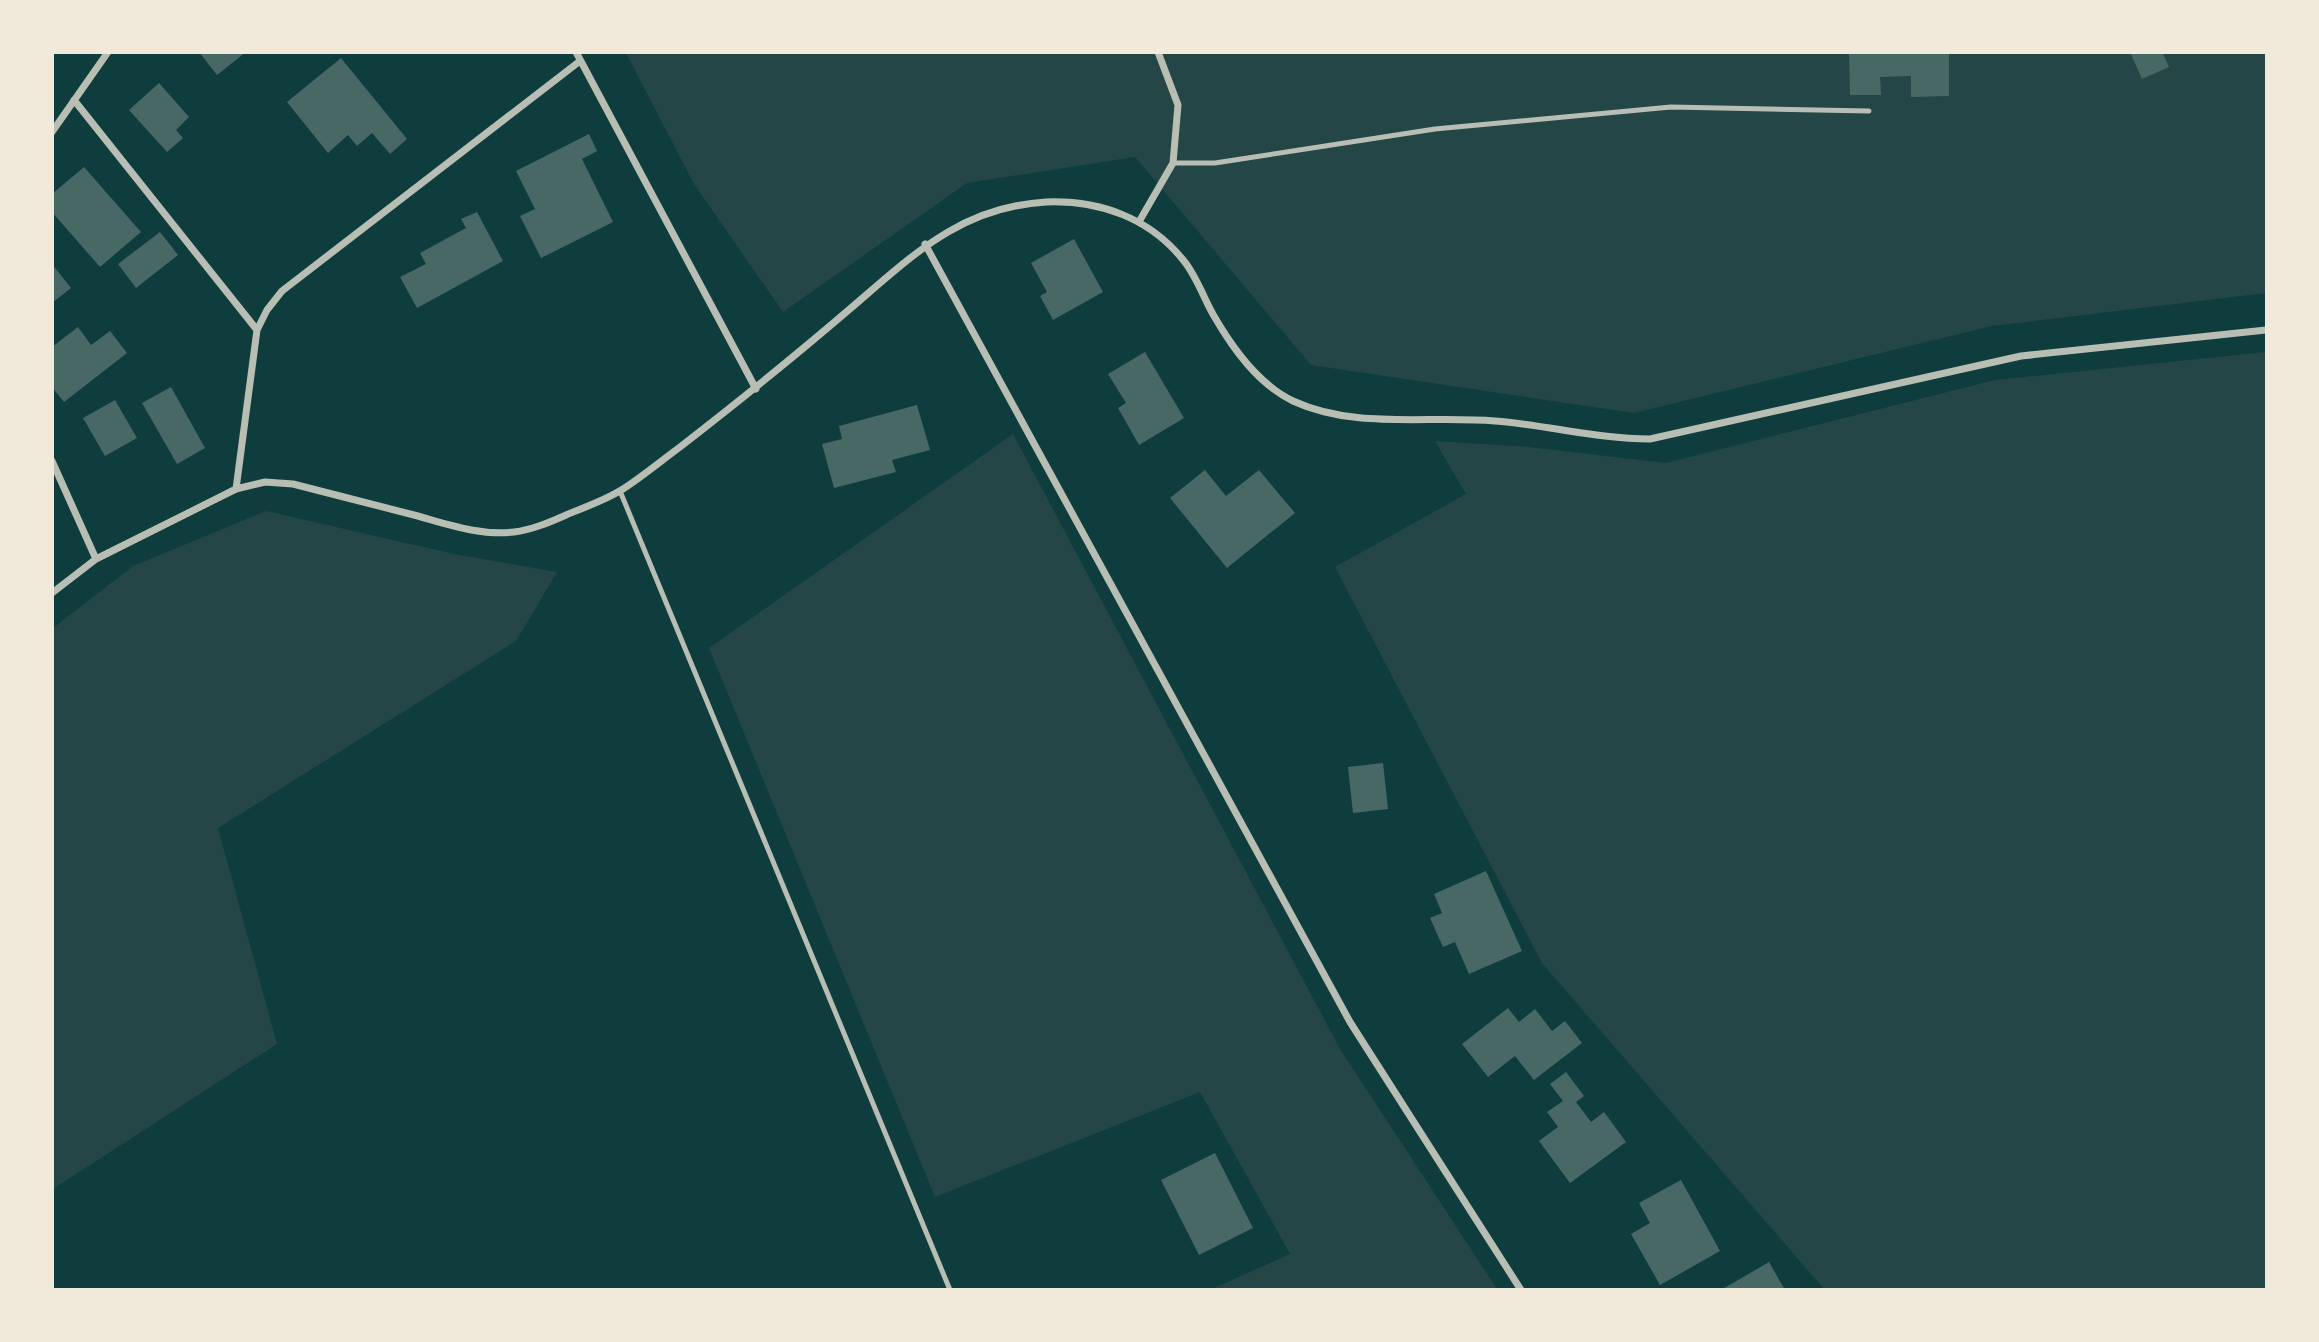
<svg xmlns="http://www.w3.org/2000/svg" width="2319" height="1342" font-family="'Times New Roman',serif">
	<rect width="100%" height="100%" fill="#0f3d3e"/>
	<path fill="#244646" d="M626,53h1640v240l-274,33 -358,87 -323,-48 -176,-208 -168,26 -184,129 -89,-128z
		M2266,352v937h-442l-282,-326 -207,-396 131,-73 -31,-53 93,6 138,16 329,-83z
		M1013,434l327,615 157,240h-285l78,-35 -90,-162 -265,105 -226,-549z
		M266,511l188,43 103,18 -41,69 -298,187 59,216 -224,145v-561l80,-62z"/>
	<path fill="#486865" d="M199,52h47l-29,23z
		M1849,52h100v44l-38,1v-21l-31,1 1,18h-31z
		M2130,52h32l7,15 -27,12z
		M341,58l66,81 -17,15 -18,-21 -15,13 -9,-11 -20,18 -41,-51z
		M159,83l30,34 -13,13 7,8 -16,14 -38,-42z
		M589,134l8,17 -15,8 31,63 -72,36 -21,-42 15,-7 -19,-38z
		M84,167l57,65 -41,35 -48,-55v-18z
		M477,212l26,49 -86,47 -17,-31 26,-13 -6,-11 46,-25 -5,-9z
		M160,232l18,23 -42,33 -18,-24z
		M1074,239l29,53 -50,28 -13,-24 7,-4 -16,-29z
		M52,264l19,24 -19,15z
		M78,327l13,18 19,-14 17,22 -63,49 -12,-15v-40z
		M1145,352l39,66 -45,27 -21,-37 8,-5 -18,-29z
		M171,387l34,61 -28,16 -35,-61z
		M115,400l22,38 -32,18 -22,-38z
		M917,405l13,45 -38,10 4,12 -62,16 -12,-44 20,-5 -3,-13z
		M1205,470l21,26 33,-26 36,43 -68,55 -57,-70z
		M1383,763l5,46 -35,4 -5,-46z
		M1486,871l36,80 -53,23 -14,-32 -12,5 -13,-29 12,-5 -8,-19z
		M1508,1008l11,14 16,-13 17,22 13,-10 17,22 -48,37 -19,-24 -27,21 -26,-33z
		M1566,1072l18,24 -8,6 15,20 13,-10 22,30 -56,41 -31,-42 19,-14 -11,-15 16,-11 -13,-17z
		M1215,1153l38,75 -54,27 -38,-75z
		M1681,1180l39,71 -60,34 -29,-51 19,-11 -11,-20z
		M1769,1262l16,28h-64z"/>
	<g fill="none" stroke-linecap="round" stroke-linejoin="round">
		<path stroke="#b8beb3" stroke-width="5" d="M1173,163h42l220,-34 236,-22 198,4
			M620,491l330,799"/>
		<path stroke="#b8beb3" stroke-width="7" d="M576,52l180,337
			M74,100l183,230
			M52,132l56,-80
			M1140,220l33,-57 5,-58 -20,-53
			M925,244l425,778 171,268
			M52,461l44,98
			M236,489l21,-159 10,-20 15,-19 298,-230
			M52,593l44,-34 140,-70 29,-7 28,2c40,10 81,21 121,31 33,9 66,21 100,17 18,-2 36,-10 52,-17 19,-8 40,-15 57,-26 20,-13 38,-28 57,-42 58,-45 115,-91 171,-139 61,-52 109,-101 195,-106 54,-2 104,16 138,59 13,16 20,38 30,55 19,33 44,68 79,85 63,29 135,14 202,20 52,4 103,18 155,18l371,-83 245,-26"/>
	</g>
	<rect width="2319" height="1342" fill="none" stroke="#f1e9da" stroke-width="108"/>
</svg>
